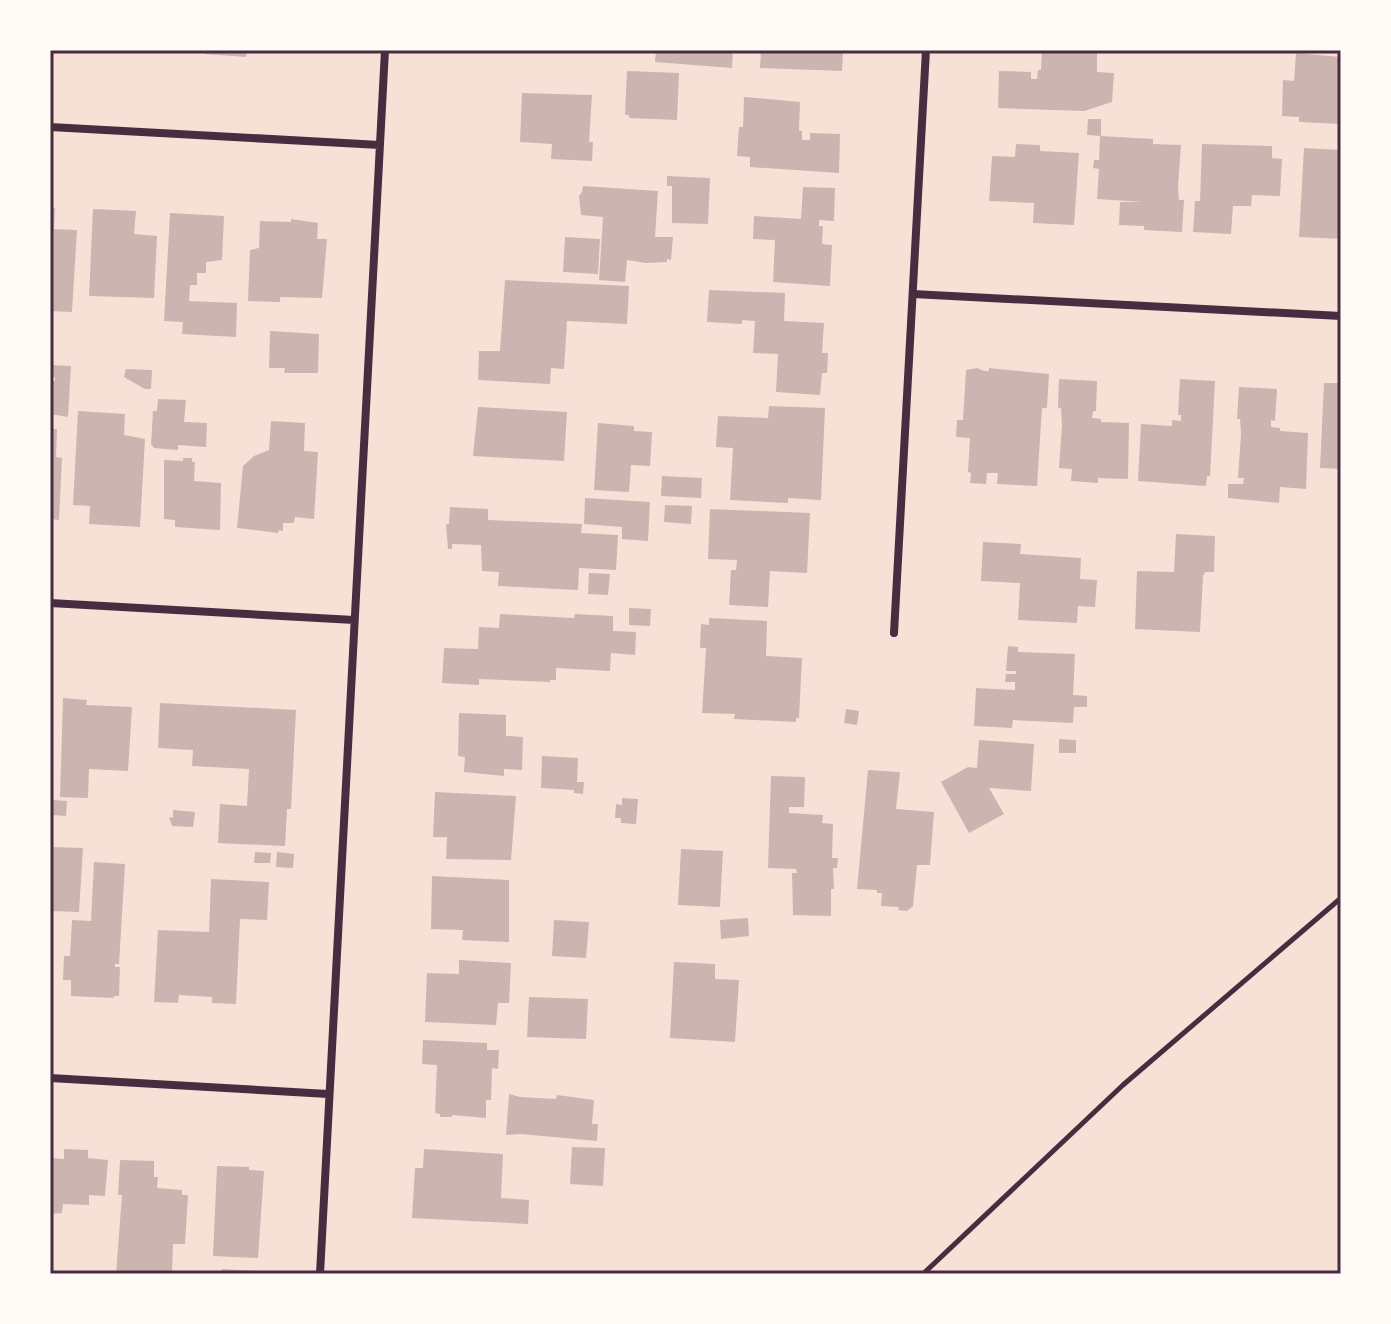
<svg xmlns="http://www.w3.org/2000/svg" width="1391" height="1324" font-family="'Asap Condensed',sans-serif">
	<rect width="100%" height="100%" fill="#f7e1d7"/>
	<path fill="#ccb4b1" d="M205,50h42l-1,7 -41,-3z
		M656,50h77l-1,18 -77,-6z
		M761,50h82l-1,21 -82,-3z
		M1042,50h55v22l17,1 -2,29 -28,9 -86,-3 1,-37 32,1v7h6l1,-9h3z
		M1296,53l45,4v67l-42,-2v-5l-17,-1 1,-36 11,1z
		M627,71l52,2 -2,47 -48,-2v-3h-4z
		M522,93l70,2 -3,47h4l-1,19 -41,-2 1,-15 -32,-2z
		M744,97l56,5 -1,29h3v9h8v-7l30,1 -1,39 -89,-6v-10l-13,-1 2,-29h4z
		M1088,119h13v17l-14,-1z
		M1100,136l53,3v5l28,1 -3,41 1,14h5l-2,32 -38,-2v-4l-25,-1 1,-23h23l-46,-3 2,-30 -6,-1 1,-8h5z
		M1016,144l24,1v6l39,2 -5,72 -41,-2 1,-20 -45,-2 3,-45 23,1z
		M1202,144l70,2v12l10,1 -2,37 -28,-1 -1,11h-18l-2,28 -38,-2 2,-31h5z
		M1304,148l37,2v89l-42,-2z
		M667,176l43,2 -2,46 -36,-1v-37h-5z
		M583,186l75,5 -3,46h18l-2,23 -4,-1v3l-21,1 -19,-3 -2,22 -26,-2 4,-63 -22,-2 -2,-19 3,-4z
		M803,187l32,1 -1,33 -15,-1v6h4l-1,18 10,1 -2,41 -57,-4 2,-42 -22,-1 1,-23 47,3z
		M50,207l5,1 -1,21 23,1 -5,82 -22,-1z
		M93,209l43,2 -2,23 23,2 -3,62 -65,-2z
		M170,213l54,3 -2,44 -16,2v11h-9v12h-7l-1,16 48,2 -1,34 -54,-3 1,-12 -19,-1z
		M291,219l27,4 -1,16h10l-5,59 -42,-1v5l-32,-1 2,-51 9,-2 1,-27 31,1z
		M565,237l35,2 -2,35 -35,-2z
		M505,280l124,6 -2,38 -60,-3 -3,48 -13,-1 -1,16 -72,-4 1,-29h21z
		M709,290l76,3 -1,28 40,2 -2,30h6l-1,20h-5l-2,22 -44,-3 2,-38 -25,-1 2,-32 -13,-1v4l-35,-2z
		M270,331l49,3 -1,39h-34l1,-5h-16z
		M50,365l21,1 -3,51 -18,-3v-33h5v-4h-5z
		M977,368l7,3h5v-3l60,6 -2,34h-5l-5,78 -40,-2 1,-11h-11l-1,11 -16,-1 1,-10 -3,-1 2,-34 -14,-1 1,-17h6l3,-50z
		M126,369l26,1 -1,19h-6l-21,-12z
		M1059,379l38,2 -1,30h-3l-1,7 9,1v3l28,1 -1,56 -30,-1v5l-27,-2 1,-12 -13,-1 3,-43 -1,-17h-3z
		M1180,379l35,2 -5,95h-3l-1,10 -68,-5 3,-57 31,2v-6l9,1v-6h-3z
		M1324,383h17v86l-21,-1z
		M1239,387l38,2 -2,32 -4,-1v7l9,1v3l28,2 -2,56 -26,-2 -1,16 -51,-5v-14h15l1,-6h-6l3,-44 -1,-15h-3z
		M158,399l28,1 -2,22 23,1 -1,24 -28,-2v5l-24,-2 -3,-4 2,-33h4z
		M769,406l56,2 -4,92 -33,-2v5l-58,-3 3,-52 -17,-1 2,-31 50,2z
		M478,407l89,5 -3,49 -91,-5z
		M78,411l47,3 -1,21 21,4 -5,88 -51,-3 1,-18 -17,-1z
		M271,421l34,2 -1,28 14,1 -4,67 -19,-2 -1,6h-11v8l-4,-1 -1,3 -41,-5 6,-62 11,-10 15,-6z
		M598,423l36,3v5l18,1 -2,34 -19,-1 -2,27 -35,-2z
		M50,429h7l-1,28 6,1 -3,62 -9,-1z
		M183,458h9v4h3l-1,19 27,2 -1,47 -45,-3v-7l-11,-1v-59l19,1z
		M662,476l40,2 -1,20 -40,-2z
		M585,498l65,4 -2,39 -26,-2v-12l-38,-3z
		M665,505l27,1 -1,18 -27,-2z
		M450,507l38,2v11l94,4 -1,9 37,2 -2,35 -37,-2 -1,22 -80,-4 1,-14 -17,-1 -1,-26 -29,-1v5h-4l-2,-25h3z
		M710,509l100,4 -3,60 -37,-2 -2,36 -39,-2 2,-35h5l1,-10 -29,-1z
		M1176,534l39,2 -1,36h-9l-2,4 -3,56 -65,-3 2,-58 37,1z
		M983,542l38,2 -1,10 61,4 -1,21 17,1 -2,27 -17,-1 -1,17 -59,-3 2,-37 -39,-2z
		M589,573l21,1 -2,21 -20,-1z
		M629,608l22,1 -1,17 -21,-1z
		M500,614l74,4 1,-4 38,2v15l23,1 -1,23 -24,-2 -1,18 -54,-3v12h-6v2l-71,-3v6l-37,-2 2,-35 34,1 1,-22 20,1z
		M709,618l58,3 -1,35 36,2 -3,60h-3v4l-62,-3 1,-5 -33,-1 4,-65h-6l1,-24 8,1z
		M1008,646l10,1v5l57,2 -2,41 14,1v11h-13l-1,16 -60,-3 -1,8 -38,-2 2,-38 39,2v-8h-10l1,-8h10v-3h-10z
		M63,698l24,2 -1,5 46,2 -4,64 -39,-2 -1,29 -28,-1z
		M160,703l136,7 -5,99h-4l-2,37 -67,-3 2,-39 27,2 2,-37 -57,-3 1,-16 -35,-2z
		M846,709l13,2 -2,14 -13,-2z
		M459,713l47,2v21l17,1 -1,33 -18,-1v7l-40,-4 1,-15 -7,-1z
		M1059,739l17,1v13h-17z
		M979,740l55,4 -3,47 -42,-3 15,26 -35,19 -28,-51 27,-15 9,1z
		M542,756l36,2 -1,24h7l-1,12 -9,-1v-3l-33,-2z
		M868,770l32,2 -4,37 38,3 -4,53h-13l-4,41 -6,5 -9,-1 1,-3 -18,-1 1,-13h-5v-3l-20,-1z
		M771,776l34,1 -1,30h-15v6l34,2 -1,8 11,1 -1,34h6l-1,10h-4l1,21h-3v27l-38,-1 -1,-42h5l-1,-4 -28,-1z
		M435,792l81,4 -5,64 -65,-1 1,-22h-14z
		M622,798l16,1 -2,25 -15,-1v-5h-6l1,-14 6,1z
		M53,800l14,1 -1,15 -14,-1z
		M173,810l22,2 -2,15 -21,-1 -3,-9 4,1z
		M50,847l33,1 -4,64 -29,-1z
		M681,849l42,2 -3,56 -42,-2z
		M255,852l16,1 -1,10h-16z
		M277,852l17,2 -1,14 -17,-1z
		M94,862l31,2 -6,100h-4v3h5l-1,29h-5v2l-43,-2v-16h-8l1,-24h6l2,-36 19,1z
		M432,876l77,4v62l-47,-2 1,-10 -32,-1z
		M211,879l58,3 -2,38 -27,-1 -4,85 -24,-1v-6l-33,-2 -1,8 -24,-1 4,-72 51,2z
		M748,918l1,18 -28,3 -1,-19z
		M554,920l35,2 -3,36 -34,-2z
		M459,960l52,3 -2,40h-11l-2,22 -71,-3 2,-49 32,1z
		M674,962l41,2v15l24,1 -4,62 -65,-4z
		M529,997l59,2 -2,40 -59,-2z
		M423,1040l64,3v7h12l-1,19 -6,-1 -1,32h-5v18l-34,-3v2h-12v-3l-5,-1 2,-48 -15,-1z
		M509,1094l11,3 36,2 1,-4 37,5 -2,24h6l-1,17 -76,-7 -15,1z
		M572,1147l33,1 -2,38 -33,-2z
		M64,1149l24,1v8l20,2 -3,36 -16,-1v10l-26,-1 -1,9 -12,1v-56l14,1z
		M424,1149l79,5 -2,44 28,2 -1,24 -116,-6 3,-50h8z
		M120,1160l34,1v16h4l-1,11 25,2v5h6l-3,49h-12l-1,30h-56l6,-79h-4z
		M217,1166l32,1v3l15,1 -6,87 -45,-2z
		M222,1269l36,2v3h-36z"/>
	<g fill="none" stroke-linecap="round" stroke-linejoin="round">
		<path stroke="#4a2c40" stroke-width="5" d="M923,1274l200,-189 218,-187"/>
		<path stroke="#4a2c40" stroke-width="8" d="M50,127l330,18
			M913,294l428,22
			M50,603l304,17
			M894,633l32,-583
			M50,1078l278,16
			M320,1274l65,-1224"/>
	</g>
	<rect width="1391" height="1324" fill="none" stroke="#fffaf5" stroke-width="104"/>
	<rect x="52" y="52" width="1287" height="1220" fill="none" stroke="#4a2c40" stroke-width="3"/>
</svg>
